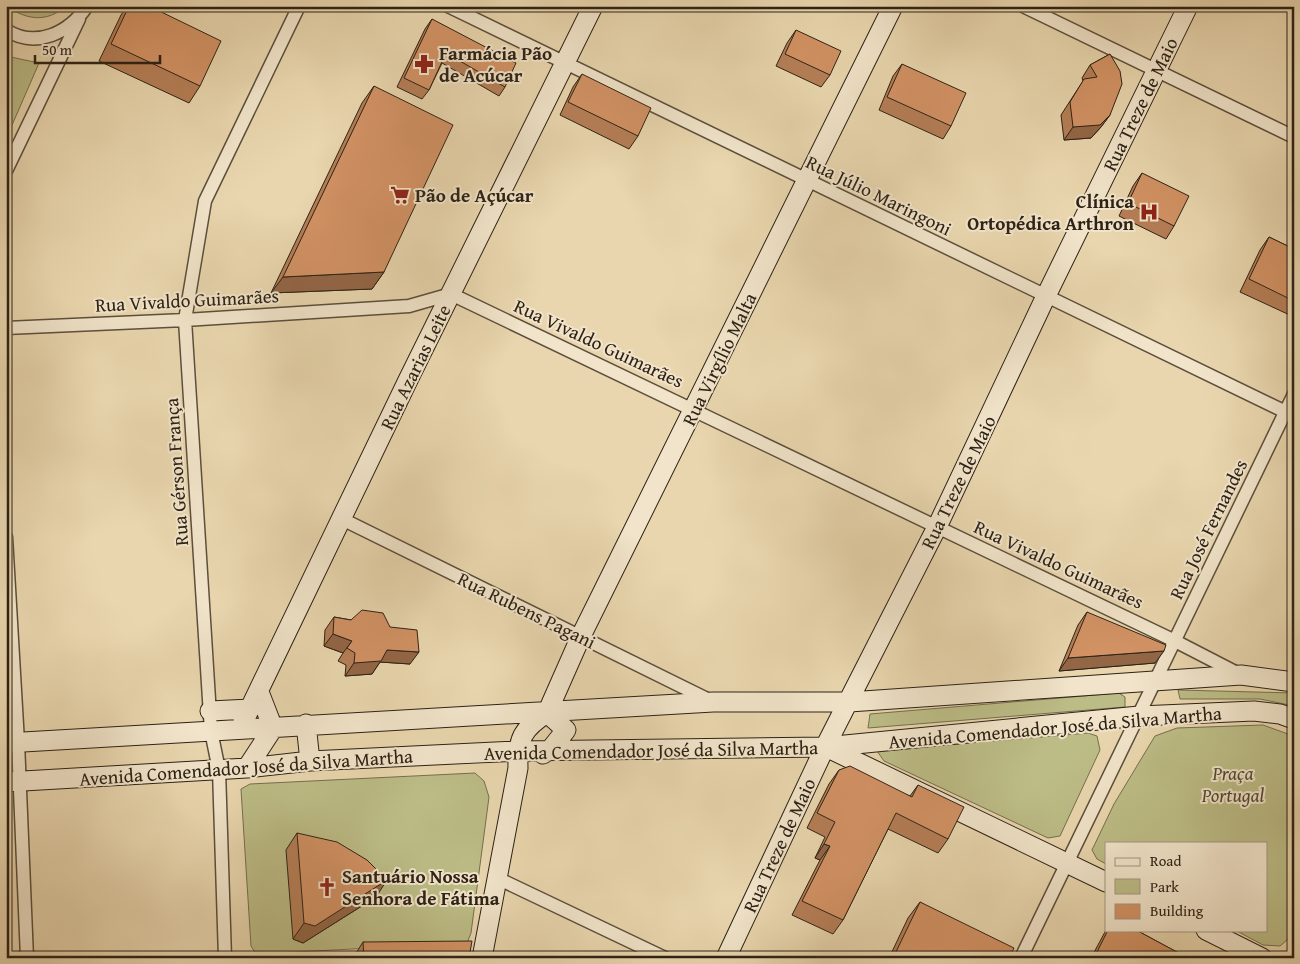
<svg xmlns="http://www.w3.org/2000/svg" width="1300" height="964" font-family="'Gentium Book Plus',serif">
	<rect width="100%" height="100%" fill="#e9d6ae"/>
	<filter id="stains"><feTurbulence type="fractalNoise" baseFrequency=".004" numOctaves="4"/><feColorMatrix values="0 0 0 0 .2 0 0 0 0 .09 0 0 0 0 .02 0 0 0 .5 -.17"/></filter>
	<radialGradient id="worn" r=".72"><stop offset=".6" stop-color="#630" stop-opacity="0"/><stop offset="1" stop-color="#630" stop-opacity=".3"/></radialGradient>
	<path fill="#bcbc86" stroke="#746f4e" d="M7,6h59c-19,17 -40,14 -59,0z
		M6,56l33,7 -30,69h-3z
		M1178,690l116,3v13l-34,-7h-80z
		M1119,693l6,4v10l-257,21 2,-14z
		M1263,725l25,9 6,5v195l-14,12 -17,-1 -28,-15h31v-87h-160v21l-9,-5 -5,-9 22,-46 41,-68 22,-8z
		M1088,733l9,3 3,14 -40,86 -12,2 -164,-77 -7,-10z
		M475,773l9,8 5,16 -18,136 -4,10 -211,11 -5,-8 -10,-157 9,-5z"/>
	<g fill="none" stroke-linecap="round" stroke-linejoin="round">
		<g stroke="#5c4f3c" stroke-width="15">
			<path id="street" d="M448,6l846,410
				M1023,6l271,131
				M6,30c30,19 63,3 81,-24
				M6,171l73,-152
				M6,328l179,-8 224,-14 42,-12 724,347 64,33
				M342,519l369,182
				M6,537l12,205 9,216
				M497,878l168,80
				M225,958l-6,-188 -8,-39 -26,-411 20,-119 94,-195
				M1021,958l273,-564"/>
		</g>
		<g stroke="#2d2216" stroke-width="21">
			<path id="secondary" d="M210,711l40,-2
				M547,713l34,-77 312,-630
				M306,724l4,37
				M240,729l169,-351 184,-372
				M6,743l707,-41h136l392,-27 53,7
				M826,747l280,135
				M543,754l7,-4 16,-20 -19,-17
				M247,768l26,-40 -14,-36
				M6,782l241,-14 63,-7 208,-10 307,-4 314,-31 115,-5 26,3 14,5
				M1206,930l56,28
				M482,958l36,-190c-1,-29 5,-40 29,-55
				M726,958l99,-211 112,-220 109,-231 142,-290"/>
		</g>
		<use href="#street" stroke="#f1e4ca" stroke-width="12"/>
		<use href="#secondary" stroke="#f1e4ca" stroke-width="19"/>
	</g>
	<path fill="#b57e56" stroke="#2d2216" d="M127,6h22l51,80 -11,17 -90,-42 22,-46z
		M432,19l73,68 -6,9 -57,-33 -13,27 -7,9 -25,-12 28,-58z
		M796,30l34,45 -9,12 -45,-21 11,-23z
		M1110,54v61l-9,12 -10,11 -27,2 -3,-25 22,-34 -1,-3 8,-13z
		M902,64l49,62 -8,13 -64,-29 14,-34z
		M582,74l56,62 -9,13 -69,-34 13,-28z
		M374,86l10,186 -12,17 -101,4 91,-190z
		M1142,173l32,53 -8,13 -47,-23 14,-30z
		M1269,237l25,12v68l-54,-25 20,-42z
		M1087,612l68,51 -96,8 19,-46z
		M334,617l17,3 59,44 -30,-2 -8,12 -27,2 1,-11 -8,-4 5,-8 -19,-7 1,-16z
		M839,770l71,26 8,-11 30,54 -10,14 -50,-24 -45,91 -10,14 -41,-19 28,-55 -5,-2 10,-21 -18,-9 22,-44z
		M297,833l79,64 -73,46 -10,-4 -7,-89z
		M920,902l89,56h-120l19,-40z
		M1106,930h30l52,28h-97z
		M363,942l106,16h-116z"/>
	<path fill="#936646" stroke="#2d2216" d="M1110,115l-9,12 -10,11 -27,2 9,-13z
		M384,272l-12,17 -101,4 12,-16z
		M333,634l19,7 -9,12 -19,-7z
		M387,650l32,2 -9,12 -30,-2 -8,12 -27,2 9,-13z
		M1164,651l-9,12 -96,8 9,-13z
		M824,844l6,2 -10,14 -5,-2z
		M387,880l-11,17 -73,46 -10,-4 11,-16z"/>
	<path fill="#d29264" stroke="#2d2216" d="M129,6h20l72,35 -21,45 -89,-42z
		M432,19l84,44 -11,24 -59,-34 -17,37 -25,-12z
		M796,30l45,21 -11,24 -45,-21z
		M1110,54l10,17 2,13 -12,31 -10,10 -27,2 -3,-25 14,-23 13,-2 -7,-12z
		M902,64l64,29 -15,33 -64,-29z
		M582,74l69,34 -13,28 -70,-34z
		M374,86l79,39 -69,147 -101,5z
		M1142,173l47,23 -15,30 -46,-23z
		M1269,237l25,12v52l-45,-22z
		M362,610l21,3 7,14 27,3 2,22 -32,-2 -6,11 -27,2 1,-10 -8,-5 5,-7 -19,-7 1,-17 17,3z
		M1087,612l79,33 -2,6 -96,7z
		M850,766l62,31 6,-12 46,22 -16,32 -52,-26 -53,107 -41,-19 28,-55 -6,-2 11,-22 -18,-9 22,-43z
		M297,833l40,9 30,18 20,20 -72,46 -11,-3z
		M920,902l94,46 -5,10h-116z
		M1108,930h28l52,28h-94z
		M472,941l-3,17h-105l-1,-16z"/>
	<defs>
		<g id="pharmacy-bare" transform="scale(1.5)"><path d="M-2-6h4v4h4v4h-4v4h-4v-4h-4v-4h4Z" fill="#8f2418" stroke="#f1e4ca" stroke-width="2.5" paint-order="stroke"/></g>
		<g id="supermarket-bare" transform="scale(1.5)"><path d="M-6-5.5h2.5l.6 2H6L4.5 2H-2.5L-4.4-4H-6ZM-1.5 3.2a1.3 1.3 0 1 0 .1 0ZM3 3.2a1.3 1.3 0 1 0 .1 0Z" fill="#8f2418" stroke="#f1e4ca" stroke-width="2.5" paint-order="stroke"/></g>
		<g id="hospital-bare" transform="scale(1.5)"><path d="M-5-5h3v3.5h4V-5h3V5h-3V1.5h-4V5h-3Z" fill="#8f2418" stroke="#f1e4ca" stroke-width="2.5" paint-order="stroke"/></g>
		<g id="church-bare" transform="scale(1.5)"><path d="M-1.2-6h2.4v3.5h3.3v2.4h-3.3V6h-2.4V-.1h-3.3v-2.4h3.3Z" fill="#8f2418" stroke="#f1e4ca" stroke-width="2.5" paint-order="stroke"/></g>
	</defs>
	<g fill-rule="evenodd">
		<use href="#pharmacy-bare" x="424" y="64"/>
		<use href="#supermarket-bare" x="400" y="195"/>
		<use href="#hospital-bare" x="1149" y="212"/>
		<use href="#church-bare" x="327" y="887"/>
	</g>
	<g text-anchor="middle" stroke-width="4" stroke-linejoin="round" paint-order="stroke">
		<g font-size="19" font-weight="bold" fill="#2d2216" stroke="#f1e4ca" text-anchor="start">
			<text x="439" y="60">Farmácia Pão<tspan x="439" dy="22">de Acúcar</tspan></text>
			<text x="415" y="202">Pão de Açúcar</text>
			<text x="1134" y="208" text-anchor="end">Clínica<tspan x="1134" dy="22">Ortopédica Arthron</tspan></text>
			<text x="342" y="883">Santuário Nossa<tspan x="342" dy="22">Senhora de Fátima</tspan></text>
		</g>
		<g font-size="19" fill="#2d2216" stroke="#f1e4ca">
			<text transform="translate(1140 104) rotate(-64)" y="7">Rua Treze de Maio</text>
			<text transform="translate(879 195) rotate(26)" y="7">Rua Júlio Maringoni</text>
			<text transform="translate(187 300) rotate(-3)" y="7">Rua Vivaldo Guimarães</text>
			<text transform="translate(599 343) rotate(25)" y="7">Rua Vivaldo Guimarães</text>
			<text transform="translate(719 359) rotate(-64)" y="7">Rua Virgílio Malta</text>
			<text transform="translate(415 367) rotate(-64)" y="7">Rua Azarias Leite</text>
			<text transform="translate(176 472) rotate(-94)" y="7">Rua Gérson França</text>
			<text transform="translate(958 482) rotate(-64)" y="7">Rua Treze de Maio</text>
			<text transform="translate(1208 529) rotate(-64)" y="7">Rua José Fernandes</text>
			<text transform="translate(1059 564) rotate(25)" y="7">Rua Vivaldo Guimarães</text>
			<text transform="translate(527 610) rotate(26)" y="7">Rua Rubens Pagani</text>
			<text transform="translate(1055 727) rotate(-5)" y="7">Avenida Comendador José da Silva Martha</text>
			<text transform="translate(651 750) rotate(-1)" y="7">Avenida Comendador José da Silva Martha</text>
			<text transform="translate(246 767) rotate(-4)" y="7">Avenida Comendador José da Silva Martha</text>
			<text transform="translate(779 845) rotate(-65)" y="7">Rua Treze de Maio</text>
		</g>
		<g font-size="19" font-style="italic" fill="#514832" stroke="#f1e4ca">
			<text x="1233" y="780">Praça<tspan x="1233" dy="22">Portugal</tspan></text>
		</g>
	</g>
	<rect width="1300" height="964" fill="none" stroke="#e9d6ae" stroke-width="25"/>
	<rect x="8" y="8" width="1285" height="949" fill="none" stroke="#2d2216" stroke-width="2.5"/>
	<rect x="12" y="12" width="1275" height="939" fill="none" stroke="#2d2216"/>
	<rect x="1105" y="842" width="162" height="90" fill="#f1e4ca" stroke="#a39682"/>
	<rect x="1115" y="858" width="25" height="8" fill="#f1e4ca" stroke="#a39682"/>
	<text x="1150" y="866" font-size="15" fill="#2d2216">Road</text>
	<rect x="1115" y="879" width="25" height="15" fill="#bcbc86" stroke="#a39682"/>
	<text x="1150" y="892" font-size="15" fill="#2d2216">Park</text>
	<rect x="1115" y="904" width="25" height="15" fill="#d29264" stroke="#a39682"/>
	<text x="1150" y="916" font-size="15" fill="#2d2216">Building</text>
	<path d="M35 55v8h125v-8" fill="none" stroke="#2d2216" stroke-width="2.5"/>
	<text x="42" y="55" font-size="15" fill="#2d2216" stroke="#f1e4ca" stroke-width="4" paint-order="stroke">50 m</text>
	<rect width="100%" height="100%" filter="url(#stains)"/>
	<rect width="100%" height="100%" fill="url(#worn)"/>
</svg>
